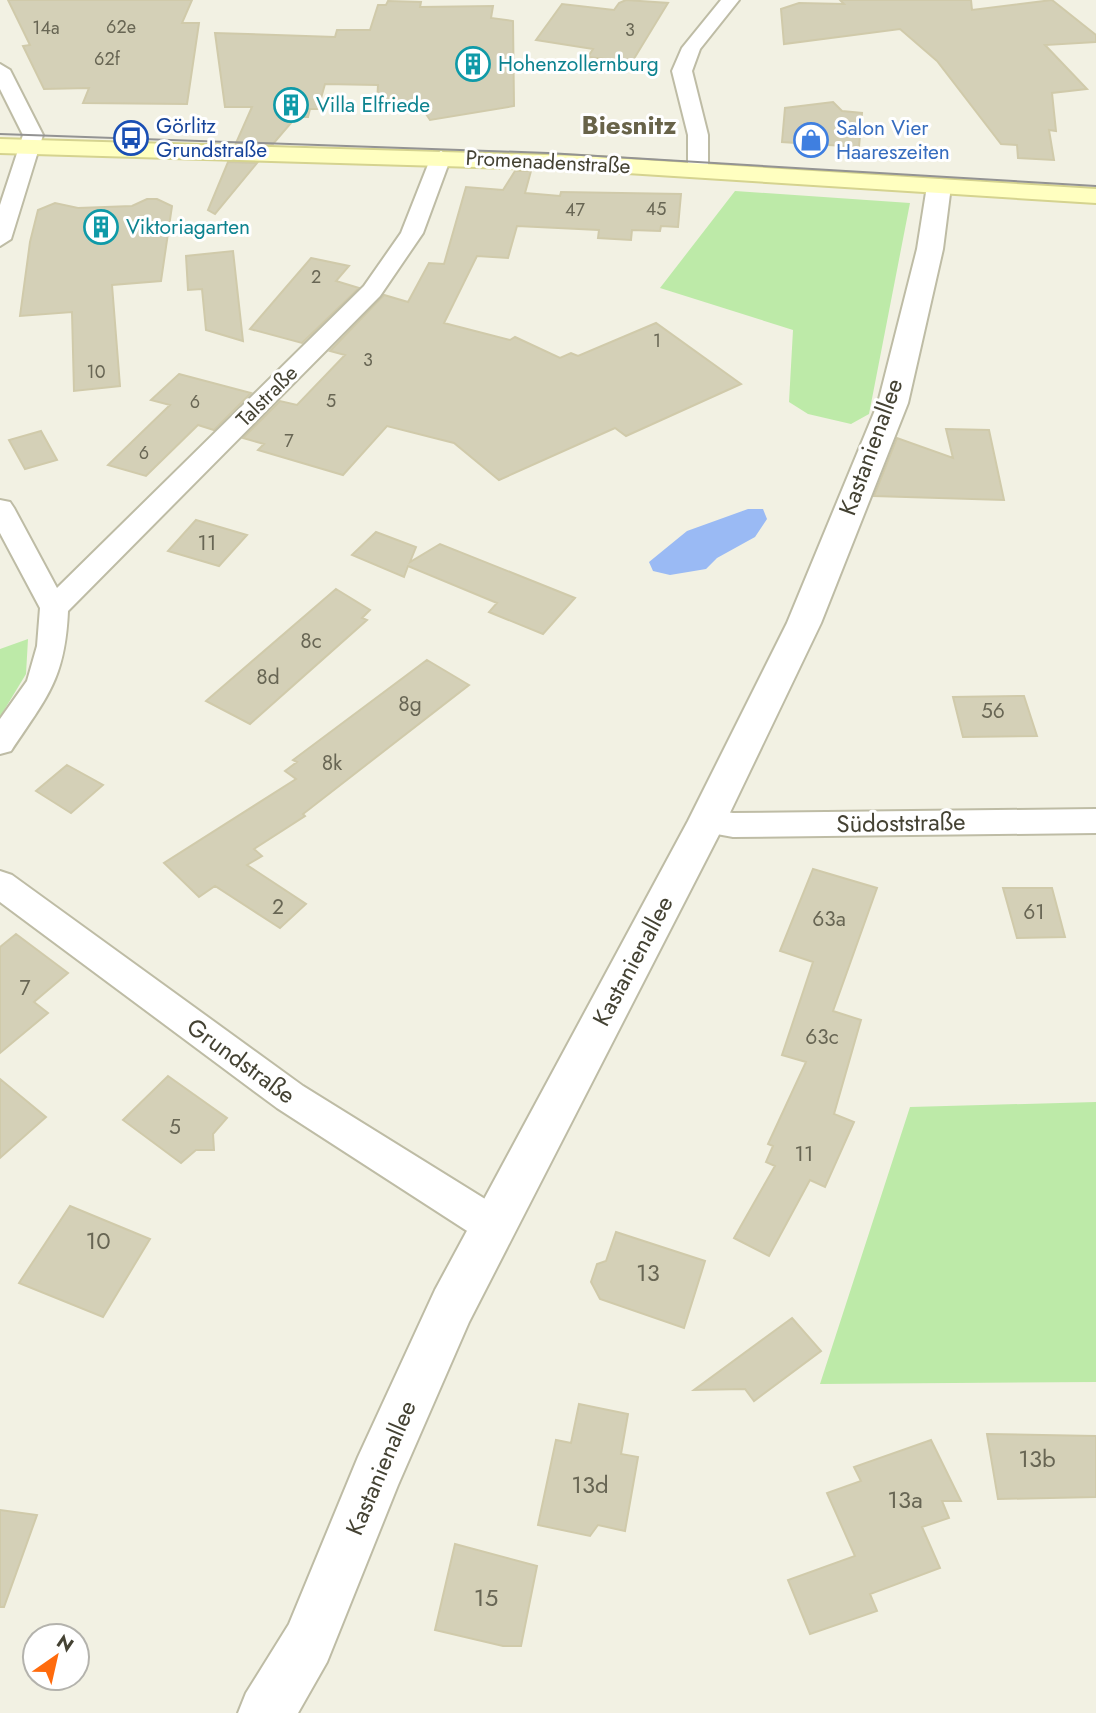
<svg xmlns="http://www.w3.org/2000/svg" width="1096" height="1713" font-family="Jost,sans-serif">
	<rect width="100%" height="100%" fill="#f2f1e3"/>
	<path fill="#bdeaa8" d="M735,191l175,12 -41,211 -18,10 -43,-10 -19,-12 4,-72 -133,-42z
		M28,639l-2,35 -26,43v-68z
		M1096,1102v280l-276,2 90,-277z"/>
	<path fill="#9abaf4" d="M748,509h15l4,10 -12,18 -38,21 -11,11 -36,6 -17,-4 -4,-9 38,-31z"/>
	<path fill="#d4d0b7" stroke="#d0caaa" stroke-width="2" d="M8,0h184l-10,23h17l-12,81 -104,-1 6,-15 -45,1 -21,-43 7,-1z
		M626,0l42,3 -36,59 -44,-5 5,-8 -57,-9 26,-36 52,6 5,-7z
		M840,0h131l1,10 80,-10 44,35v7l-51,3 42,44 -35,4 4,38 -7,-1 5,30 -36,-2 -1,-13 -16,-1 -64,-83 -37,-32 -116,15 -3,-35 18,-6 45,1z
		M388,1l33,1 -1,5 73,-1 -2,12 22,3 1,85 -84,14 -12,-18 -41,1 1,-18 -53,-1 -7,25h-8l-2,8h-12l-23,27 -37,-1 16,-36h-27l-10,-74 120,4 2,-7h33l8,-25h8z
		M833,102l9,9 20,2 -3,34 -77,-5 3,-34z
		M228,162l29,1 -42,51 -7,-4z
		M515,171h16l-6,22 35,3 1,-4 120,2 -3,33 -17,-1 -1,5 -28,-1 -1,10 -33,-2 1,-8 -82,-4 -9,32 -31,-2 -33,67 66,17 5,-3 45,21 11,-5 7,3 78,-33 85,61 -115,52 -11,-8 -116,52 -45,-37 -67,-17 -44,49 -85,-25 6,-6 -21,-6 37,-37 17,4 48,-50 -15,-4 54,-56 24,7 21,-39 15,1 22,-77 37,3z
		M147,199h10l15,7 -11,75 -49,4 8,101 -46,5 -2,-79 -52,4 10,-74 8,-32 17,-7 23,5 54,-2z
		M233,251l10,90 -37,-11 -4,-41 -14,1 -2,-34z
		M311,258l38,8 -13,15 23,7 -57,55 -52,-14z
		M179,374l72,19 -37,37 -16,-5 -52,51 -38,-11 62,-60 -19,-5z
		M946,429l43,1 15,70 -130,-4 23,-58 56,20z
		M41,431l16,29 -32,9 -16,-29z
		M196,520l51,15 -28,31 -51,-15z
		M376,532l40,15 -6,15 30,-18 135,54 -32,36 -54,-22 8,-9 -89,-37 -4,11 -52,-22z
		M336,589l34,21 -8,8 5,2 -117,104 -44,-23z
		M427,660l42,25 -166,129 2,2 -51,33 8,7 -15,9 59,39 -26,24 -65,-42 -16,11 -35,-34 132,-84 -11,-8 12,-9 -4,-2z
		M1024,696l13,40 -74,1 -10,-40z
		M67,765l36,20 -32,28 -35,-22z
		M813,869l64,19 -44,123 28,9 -27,94 20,8 -29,65 -15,-7 -41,76 -35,-18 41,-72 -9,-4 7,-16 -5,-2 38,-82 -24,-7 31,-93 -33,-11z
		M1003,888h49l13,49 -48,1z
		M16,934l52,39 -34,29 14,11 -48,40v-106z
		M168,1076l59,42 -14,16 1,16h-18l-15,13 -58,-43z
		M0,1079l46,38 -46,41z
		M70,1206l80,33 -47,78 -84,-34z
		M616,1232l89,29 -21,67 -84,-29 -9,-17 6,-18 9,-3z
		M792,1318l29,33 -67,50 -9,-12 -51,1z
		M579,1404l49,10 -7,40 17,3 -13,74 -27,-6 -8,11 -52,-11 18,-85 15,3z
		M987,1434l109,2v61l-98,2z
		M931,1440l30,61h-19l7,17 -27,9 18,41 -70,26 7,17 -67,23 -22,-54 67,-24 -28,-63 34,-12 -7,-14z
		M0,1510l37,5 -33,92h-4z
		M455,1544l82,22 -16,80h-18l-68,-16z"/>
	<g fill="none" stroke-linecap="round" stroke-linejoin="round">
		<g stroke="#bebca5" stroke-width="4">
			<path id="minor" d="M721,0h18l-39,49 -8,22 16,64v34l-10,6 -10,-6v-34l-16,-64 10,-23z
				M0,64l10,6 33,65 -32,104 -11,7v-41l23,-70 -23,-46z
				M441,151l10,6 -28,76 -43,63 -312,315c-3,68 -21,86 -57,140l-11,3v-35l27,-38 10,-35 3,-38 -40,-75v-33l10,2 4,6 43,80 307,-302 37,-53 30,-76z
				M707,809l26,4 363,-4v24l-363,4 -38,-7 -4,-9 4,-9z
				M0,871l12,4 291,211 203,126 6,13 -6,13 -14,5 -14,-5 -201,-130 -277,-206z"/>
		</g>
		<g stroke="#bebca5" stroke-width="4">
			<path id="tertiary" d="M939,179l9,2 3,5 -8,63 -35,154 -87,220 -95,198 -257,501 -71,163 -71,177 -29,51h-60l8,-20 43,-69 69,-167 77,-167 253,-469 99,-198 91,-220 39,-154 10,-63 3,-5z"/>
		</g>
		<g stroke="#d5d38f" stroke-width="4">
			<path id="secondary" d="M0,139l580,17 516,33v14l-516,-33 -580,-17z"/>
		</g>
		<use href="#minor" fill="#fff" fill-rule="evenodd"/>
		<use href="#tertiary" fill="#fff" fill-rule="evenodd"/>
		<use href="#secondary" fill="#ffffc0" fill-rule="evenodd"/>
		<path stroke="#939393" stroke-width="2" d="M0,134l548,19 548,33"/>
	</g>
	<defs>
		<g id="building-ring" transform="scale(1.75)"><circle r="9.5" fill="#fff" stroke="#0f9aa8" stroke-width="1.5"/><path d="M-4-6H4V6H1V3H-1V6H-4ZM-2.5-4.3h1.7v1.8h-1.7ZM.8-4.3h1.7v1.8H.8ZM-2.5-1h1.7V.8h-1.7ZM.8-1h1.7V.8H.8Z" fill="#0f9aa8"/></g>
		<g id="bus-ring" transform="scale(1.75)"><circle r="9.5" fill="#fff" stroke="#1a4fb4" stroke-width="1.5"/><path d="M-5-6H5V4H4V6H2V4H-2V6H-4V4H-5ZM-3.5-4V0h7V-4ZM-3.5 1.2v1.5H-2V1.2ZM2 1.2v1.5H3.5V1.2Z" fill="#1a4fb4"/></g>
		<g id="shop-ring" transform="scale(1.75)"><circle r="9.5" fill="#fff" stroke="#3f7fe0" stroke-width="1.5"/><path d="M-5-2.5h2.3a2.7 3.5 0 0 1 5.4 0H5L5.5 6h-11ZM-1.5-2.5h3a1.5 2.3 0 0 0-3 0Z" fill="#3f7fe0"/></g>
	</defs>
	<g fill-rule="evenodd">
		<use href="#building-ring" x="473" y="64"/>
		<use href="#building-ring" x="291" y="105"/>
		<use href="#bus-ring" x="131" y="138"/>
		<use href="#shop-ring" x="811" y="140"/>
		<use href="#building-ring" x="101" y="227"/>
	</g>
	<g text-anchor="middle" stroke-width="6" stroke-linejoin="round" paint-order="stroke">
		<g font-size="18" fill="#686654">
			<text x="121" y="33">62e</text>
			<text x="46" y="34">14a</text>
			<text x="630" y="36">3</text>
			<text x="107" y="65">62f</text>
			<text x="656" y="215">45</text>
			<text x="575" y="216">47</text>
			<text x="316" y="283">2</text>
			<text x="657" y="347">1</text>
			<text x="368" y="366">3</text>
			<text x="96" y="378">10</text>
			<text x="331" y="407">5</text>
			<text x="195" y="408">6</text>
			<text x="289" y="447">7</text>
			<text x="144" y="459">6</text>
		</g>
		<g font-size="21" fill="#0d838f" stroke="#fff" text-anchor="start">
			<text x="498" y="71">Hohenzollernburg</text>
			<text x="316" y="112">Villa Elfriede</text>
			<text x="126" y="234">Viktoriagarten</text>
		</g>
		<g font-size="21" fill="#164399" stroke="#fff" text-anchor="start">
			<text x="156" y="133">Görlitz<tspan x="156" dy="24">Grundstraße</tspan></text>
		</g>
		<g font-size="21" fill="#366cbe" stroke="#fff" text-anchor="start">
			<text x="836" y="135">Salon Vier<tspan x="836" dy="24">Haareszeiten</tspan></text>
		</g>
		<g font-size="21" fill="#444233" stroke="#fff">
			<text transform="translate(548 162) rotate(3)" y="7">Promenadenstraße</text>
			<text transform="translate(267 396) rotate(-45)" y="7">Talstraße</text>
		</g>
		<g font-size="21" fill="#686654">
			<text x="207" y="550">11</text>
			<text x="311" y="648">8c</text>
			<text x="268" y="684">8d</text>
			<text x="410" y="711">8g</text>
			<text x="993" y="718">56</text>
			<text x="332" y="770">8k</text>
			<text x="278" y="914">2</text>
			<text x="1034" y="919">61</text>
			<text x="829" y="926">63a</text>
			<text x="25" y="995">7</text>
			<text x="822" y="1044">63c</text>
			<text x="175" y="1134">5</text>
			<text x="804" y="1161">11</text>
		</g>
		<g font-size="24" fill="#444233" stroke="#fff">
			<text transform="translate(871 447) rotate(-70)" y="8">Kastanienallee</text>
			<text transform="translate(901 823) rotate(-1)" y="8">Südoststraße</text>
			<text transform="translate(633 961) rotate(-62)" y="8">Kastanienallee</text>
			<text transform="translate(241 1061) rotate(36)" y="8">Grundstraße</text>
			<text transform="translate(381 1468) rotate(-67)" y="8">Kastanienallee</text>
		</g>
		<g font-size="24" fill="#686654">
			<text x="98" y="1249">10</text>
			<text x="648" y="1281">13</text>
			<text x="1037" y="1467">13b</text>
			<text x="590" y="1493">13d</text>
			<text x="905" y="1508">13a</text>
			<text x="486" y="1606">15</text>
		</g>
		<g font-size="26" font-weight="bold" fill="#686349" stroke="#fff">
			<text x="629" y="134">Biesnitz</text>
		</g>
	</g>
	<g transform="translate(56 1657) rotate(34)"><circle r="33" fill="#ffffff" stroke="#b4b3ad" stroke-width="2"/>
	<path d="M0-5L12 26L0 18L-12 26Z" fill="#ff6b0d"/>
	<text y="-10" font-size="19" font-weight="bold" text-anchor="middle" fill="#444233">N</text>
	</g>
</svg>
